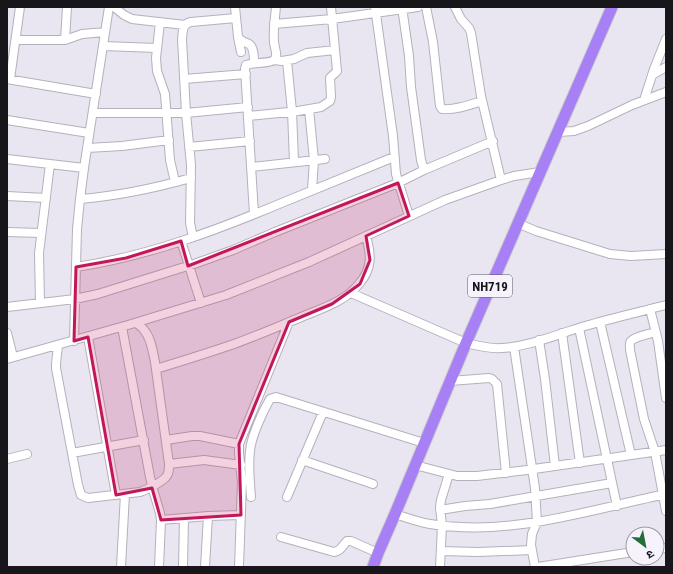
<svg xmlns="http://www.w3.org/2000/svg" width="673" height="574" font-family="'Roboto Condensed','Noto Sans Devanagari',sans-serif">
	<rect width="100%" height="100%" fill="#e9e6f2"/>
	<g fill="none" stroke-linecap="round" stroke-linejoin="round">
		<g stroke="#b4b1bc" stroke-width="10">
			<path id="minor" d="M114,7l10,8 8,4 53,6
				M235,7l3,30c3,5 6,4 11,7 5,3 5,13 5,19
				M375,7l18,129 3,38 13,42
				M402,7l7,49 2,31 10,73 3,10
				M426,7l7,35 7,64 2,3c14,1 27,-4 40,-8
				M455,7l6,12 8,9 2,5 10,63 20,84
				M160,22l-4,36 1,13 8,23 5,66 5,22
				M274,24l58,-5 86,-12
				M238,37l3,15
				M16,40h49l17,-6 23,-2
				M65,40l2,-33
				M103,46l54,2
				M274,60l8,1 12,-2 13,-6 28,-3
				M287,61l5,50 2,51
				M652,75l14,-8
				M7,79l89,15
				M10,79l10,-72
				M184,79l62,-5
				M644,100l10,-31 12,-30
				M309,109l5,51 -2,30
				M93,113h93l62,-6
				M248,116l50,-5 23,-4 9,-6 1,-4 -1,-19c2,-3 5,-4 7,-7l-6,-64
				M7,120l82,13
				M558,132l16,-1 14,-5 44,-21 34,-13
				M189,147l61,-6
				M87,148l35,-2 47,-6
				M7,159l77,9
				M251,167l74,-8
				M7,196l39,2
				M80,199c38,-3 75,-11 111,-21
				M254,214l-9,-145 1,-4c7,-3 23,-1 28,-5 5,-4 0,-13 0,-18 -1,-12 1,-24 2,-35
				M517,223l19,8 74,23 21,2 35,-2
				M7,232l34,1
				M193,237l-3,-14 1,-58 -5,-52 -4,-74c1,-8 0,-15 9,-17l45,-4
				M181,241l20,62
				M76,267c73,-11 141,-37 208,-65 37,-15 74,-30 110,-45
				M351,293l115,50c12,3 24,6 36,5 29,-2 56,-14 83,-22 27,-8 54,-14 81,-21
				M40,303l-1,-50 11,-89
				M7,307l68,-8 23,-5 96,-30 39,-14 42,-18 123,-49 26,-13 69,-29
				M650,309l8,32 8,57
				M600,322l31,133
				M122,327l28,150 4,16 6,20 1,7 -2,47
				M579,328l38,178
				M656,332c-6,2 -20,4 -25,9 -2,2 -1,6 -1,9l14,69 11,33 11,59
				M7,333l6,24
				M562,333l18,130
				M88,337l28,158
				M539,340l6,39 10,87
				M74,341l3,-112 3,-30 4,-31 25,-161
				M58,345l-2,19v4l22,117 3,10 7,3 52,-6c6,-2 22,-10 26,-15 3,-3 3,-8 3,-13l-14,-102c-2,-10 -4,-24 -11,-32 -2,-3 -5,-5 -8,-7
				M514,347l21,141 2,34 -5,12 -1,11 4,22
				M7,359l121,-34 98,-30 83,-33 136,-62 56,-20 13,-4 26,-4
				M156,369c26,-8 52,-16 78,-25 22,-8 43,-17 65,-26 21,-9 46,-16 60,-34 14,-16 12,-30 7,-48
				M450,381l39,-3 3,1 5,5 9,89
				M166,440l26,-4h8l39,8
				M72,453l72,-13
				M7,459l20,-5
				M302,460l71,24
				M169,464l35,-4 37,5
				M415,465l42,11h20l50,-6 139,-20
				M251,497c-1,-15 -3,-31 -1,-46 1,-14 13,-40 20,-52l6,-2 148,46
				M287,497l36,-85
				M440,510l25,-4 25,-2 122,-21
				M395,514c12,4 23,8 35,10 80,13 159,-14 236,-30
				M161,520l47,-4 33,-1
				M281,537l53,15c7,-1 8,-6 13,-11h4l27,12
				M657,549l9,-1
				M441,551l37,1 54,-2
				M121,567l4,-73
				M183,567l1,-49
				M205,567l3,-51
				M239,567l3,-85 -3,-29v-9l50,-122
				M440,567l2,-42 -2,-18 1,-7 8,-26
				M538,567l95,-15"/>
		</g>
		<g stroke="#c7c7c8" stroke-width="13">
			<path id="highway" d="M373,567l5,-14 17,-39 71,-171 146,-336"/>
		</g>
		<use href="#minor" stroke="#fff" stroke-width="8"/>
		<use href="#highway" stroke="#a780f5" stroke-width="11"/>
	</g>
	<path fill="#c2185b" fill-opacity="0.2" stroke="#c2185b" stroke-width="3" stroke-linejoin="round" d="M398,183l11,33 -43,20 4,24 -10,24 -28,20 -43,18 -50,122 2,71 -80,5 -9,-32 -36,7 -28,-158 -14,4 2,-74 50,-9 55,-17 7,25z"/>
	<g text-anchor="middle" stroke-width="4" stroke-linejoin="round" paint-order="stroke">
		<rect fill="#f6f3fd" stroke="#5a585e" stroke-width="1" x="468" y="275" width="44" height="22" rx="3"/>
		<g font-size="13" font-weight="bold" fill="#17161a">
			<text x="490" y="291">NH719</text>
		</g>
	</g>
	<rect width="673" height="574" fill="none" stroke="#17161a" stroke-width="16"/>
	<g transform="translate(645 546) rotate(148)"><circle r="19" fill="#f6f3fd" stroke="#9d9ba2"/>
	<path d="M0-3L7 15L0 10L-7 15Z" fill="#246e3b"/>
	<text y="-6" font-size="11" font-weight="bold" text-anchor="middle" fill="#17161a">उ</text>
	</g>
</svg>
